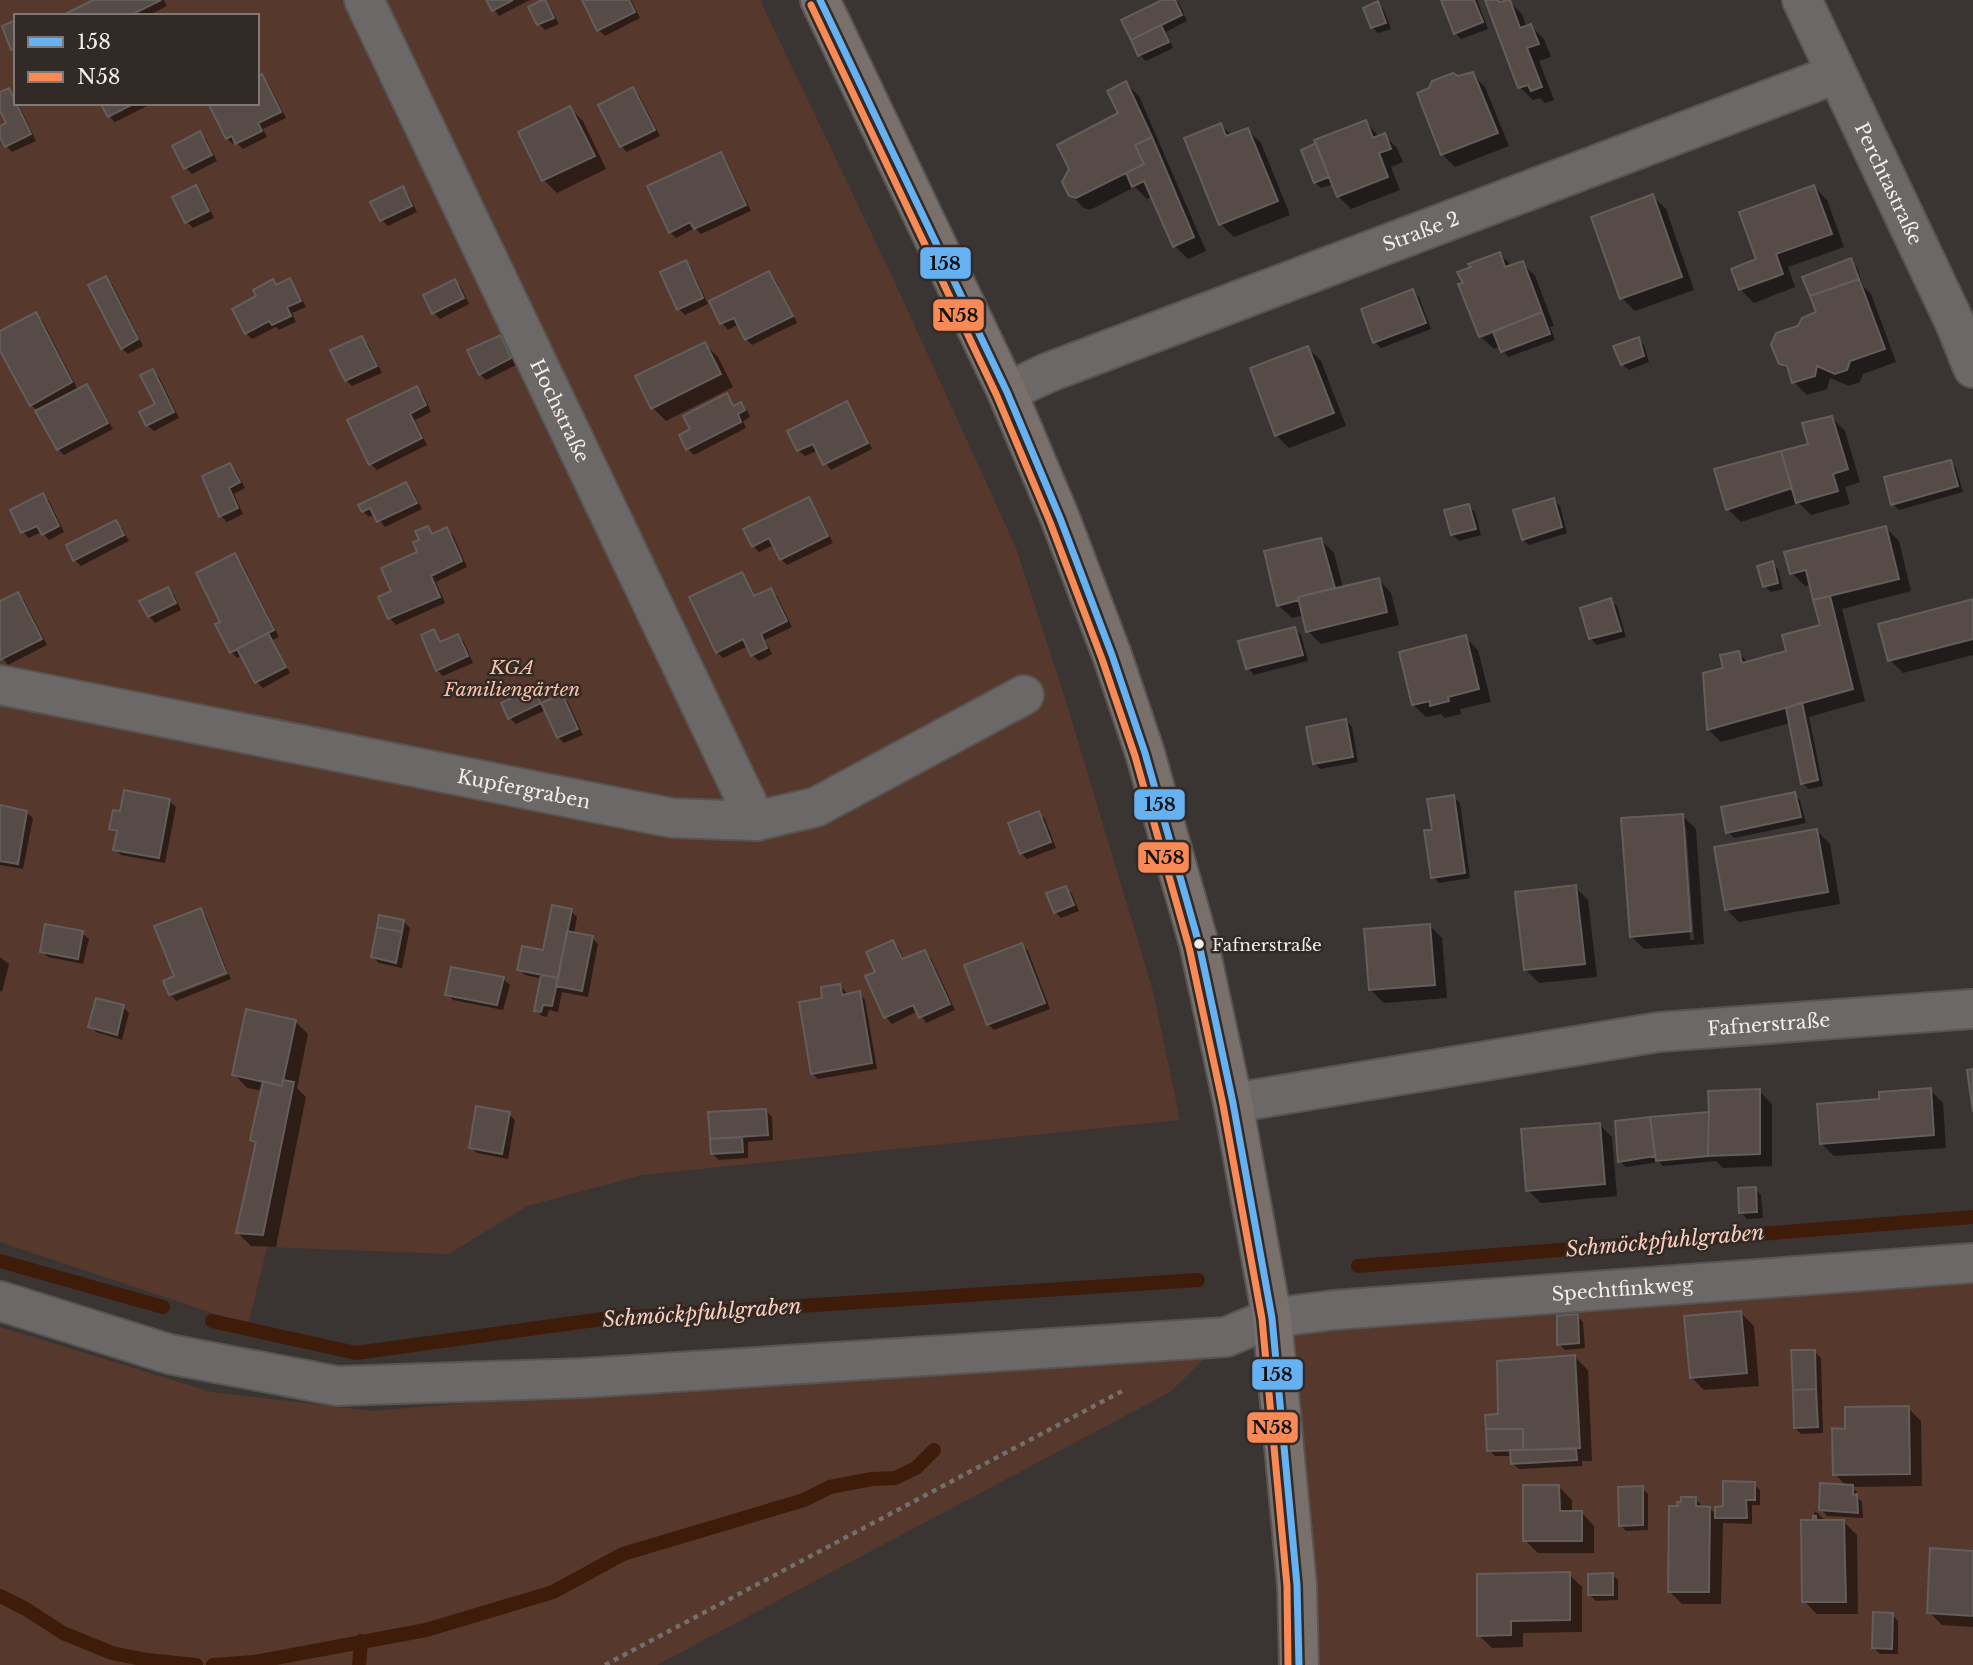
<svg xmlns="http://www.w3.org/2000/svg" width="1973" height="1665" font-family="'Libre Baskerville',serif">
	<rect width="100%" height="100%" fill="#3a3533"/>
	<path fill="#57382c" fill-rule="evenodd" d="M0,0h760l130,272 126,276 48,147 89,296 27,129 -538,55 -115,31 -78,48 -182,-7 -19,78 -248,-83zM16,16h241v87h-241z
		M1973,1244v421h-674l-27,-347z
		M0,1327l211,65 160,19 420,-34 416,-21 -37,36 -513,273h-657z"/>
	<path fill="#0007" fill-rule="evenodd" d="M99,0h65l3,6 -20,10h-82z
		M488,0h42l-31,16z
		M586,0h45l9,18 -35,18 -6,-6z
		M1166,0h10l3,3 8,18 -21,11 7,16 -27,13 -6,-6z
		M1443,0h34l11,29 -27,10 -6,-6z
		M1487,0l22,1 13,13 5,14 4,-2 13,13 7,18 -12,4 15,39 -9,3 -5,-5 -7,2 -13,-13z
		M544,1l6,6 9,17 -14,6 -6,-6 -8,-16z
		M1378,3l6,7 7,19 -13,4 -6,-6z
		M1472,74l13,13 24,59 -54,21 -13,-13 16,-76z
		M262,77l6,6 18,35 -23,11 4,8 -24,12 -6,-6 -4,1 -6,-6 -17,-35h47z
		M1126,83l13,13 67,155 -18,8 -13,-13 -22,-50 -6,3 -12,-12 -45,23 -6,-2 -13,-13 49,-81z
		M633,89l6,6 21,41 -33,16 -6,-6z
		M8,90l7,6 1,7h2l18,38 -24,11 -6,-6 -6,-12v-6l9,-4 -9,-17v-13z
		M102,103h51l-38,19 -6,-6z
		M570,108l13,13 23,48 -49,24 -13,-13 -24,-47z
		M1366,122l13,15 5,-2 13,13 6,14 -12,5 9,23 -49,19 -13,-13 -5,-12 -12,4 -6,-6z
		M1221,125l11,11 16,-6 13,13 29,72 -56,22 -13,-13z
		M199,133l7,6 11,22 -25,13 -6,-6 -12,-21z
		M720,154l6,6 25,51 -50,23 -6,-6 -19,10 -6,-6z
		M195,187l7,6 12,25 -21,10 -6,-6 -13,-25z
		M1814,187l13,13 17,47 -56,20 7,20 -41,16 -13,-13 -8,-20 25,-10z
		M402,188l6,6 9,18 -29,14 -6,-6z
		M1653,196l13,13 28,81 -59,21 -13,-13 -29,-80z
		M1500,254l12,12 10,-3 13,13 19,50 -4,1 5,13 -47,17 -8,-11 -6,3 -12,-11 12,-5z
		M1851,261l6,6 6,19 8,8 25,68 -33,12 -3,8 -11,4 -19,-8 -3,11 -20,6 -13,-13 -3,-9 -10,-10 18,-35 19,-15z
		M685,262l6,6 17,36 -23,11 -6,-6z
		M769,273l6,6 22,44 -45,22 -6,-6 -7,-15 -11,6 -6,-7 -11,-21z
		M106,278l6,6 31,62 -15,8 -6,-6z
		M289,280l6,7 11,20 -14,6 4,9 -17,8 -3,-3 -24,12 -6,-6 12,-36 15,-16 4,5z
		M455,281l6,6 8,17 -29,15 -6,-6z
		M1413,291l6,6 12,32 -50,19 -6,-6 -12,-32z
		M36,314l6,6 36,70 8,-4 6,6 21,37 -49,26 -6,-6 -21,-39 -6,-5 -31,-58v-14z
		M501,337l6,6 9,22 -30,15 -6,-6z
		M362,338l6,6 14,29 -30,13 -6,-6z
		M1638,339l6,6 5,17 -20,8 -7,-6z
		M705,344l13,13 15,30 -67,34 -13,-13 -16,-31z
		M1308,348l13,13 25,65 -57,22 -13,-13z
		M153,371l6,6 20,41 -25,13 -7,-6 10,-20z
		M416,388l7,6 8,18 -16,8 12,25 -50,25 -6,-6z
		M727,395l8,12 6,-3 6,6 3,7 -7,4 3,7 -52,27 -6,-6 -7,-13 11,-6z
		M846,403l6,6 20,40 -41,21 -14,-19 -12,5 -7,-6z
		M1832,418l13,13 15,51 -15,5 5,17 -39,11 -12,-12 -58,19 -13,-13 82,-64z
		M1950,461l6,7 7,24 -64,18 -6,-6z
		M230,465l6,6 9,17 -11,6 9,20 -16,8 -6,-6z
		M406,484l6,6 10,19 -37,18 -10,-13 -6,3 -6,-6 -2,-5z
		M43,495l6,6 15,31 -15,8 -7,-8 -13,6 -6,-6z
		M808,499l6,6 19,38 -46,22 -6,-6 -7,-14 -15,7 -6,-6z
		M1554,500l6,6 7,27 -38,12 -6,-6z
		M1468,506l7,6 6,23 -22,6 -6,-6z
		M116,522l6,6 7,13 -48,25 -6,-6z
		M428,528l6,7 13,-6 6,6 14,32 -31,15 9,21 -49,22 -6,-7 -9,-20 13,-6 25,-39 2,-12z
		M1886,528l13,13 12,50 -69,18 23,92 -56,16 14,69 -14,3 -7,-6 -12,-60 -69,19 -13,-13 17,-60 13,-16 11,10 39,-10 34,-26 -11,-42 -6,1 -13,-13z
		M1321,540l13,13 9,35 35,-9 13,14 8,32 -78,19 -13,-13 -4,-16 -12,3 -14,-13z
		M235,555l6,6 38,76 -6,3 17,33 -27,15 -6,-6 -14,-27 -6,3 -6,-6 -8,-30z
		M1772,563l6,6 5,20 -12,3 -7,-6z
		M741,574l6,6 9,17 15,-7 6,6 15,31 -27,13 7,14 -13,7 -7,-6 -4,-9 -25,12 -6,-6z
		M168,589l6,6 7,15 -26,13 -6,-7z
		M18,594l6,6 23,45 -39,20 -8,-10v-52z
		M1610,600l7,6 9,31 -29,8 -7,-7z
		M1973,602v53l-70,18 -13,-13z
		M1295,629l6,6 7,26 -54,14 -6,-7z
		M434,631l8,12 16,-7 6,6 9,21 -30,13 -6,-6z
		M1465,637l13,13 13,52 -31,7 1,5 -16,4 -4,-4 -15,3 -13,-13z
		M534,690l6,6 3,8 19,-8 6,6 15,33 -19,8 -6,-6 -12,-27 -30,14 -6,-6z
		M1346,720l6,7 6,35 -38,7 -6,-6z
		M125,792l45,9 6,6 -11,56 -44,-8 -6,-6 3,-14 -8,-7 12,-15z
		M1794,794l6,6 6,23 -72,15 -6,-6z
		M1454,797l6,6 10,75 -31,5 -6,-6 1,-46z
		M0,807l26,5 7,6 -10,51 -23,-4z
		M1039,813l6,6 11,29 -29,11 -6,-6z
		M1683,816l13,13 8,115 -60,5 -13,-13zM1682,827h4l8,113h-4z
		M1817,831l13,13 10,60 -101,18 -13,-13z
		M1575,887l13,13 9,77 -58,6 -13,-13z
		M1066,888l6,6 7,17 -18,7 -6,-6z
		M200,910l6,6 21,55 -56,22v2l-6,-13 11,-5z
		M571,911l6,6 -3,17 18,4 6,6 -10,53 -26,-5 -4,20 -9,-2 -2,7 -5,-1 -6,-6 6,-31 -17,-4 -6,-6 25,-17z
		M404,922l6,6 -8,40 -23,-5 -6,-6z
		M1429,925l13,13 5,60 -63,5 -13,-13z
		M82,933l7,6 -6,25 -35,-7 -6,-6z
		M893,942l6,6 5,12 21,-8 6,6 24,52 -29,13 -8,-12 -26,13 -6,-7 -18,-40 9,-4z
		M1022,945l6,6 22,58 -56,21 -6,-6z
		M0,957l9,7 -7,28 -2,-1z
		M229,974l2,5 -55,22 -4,-5z
		M503,979l7,6 -7,25 -50,-10 -6,-6z
		M840,986l6,6 1,4 12,-3 6,7 12,69 -59,10 -6,-6 12,-74z
		M123,1007l6,6 -7,27 -26,-8 -6,-6z
		M295,1021l13,13 -11,54 9,9 -30,150 -25,-1 -13,-13 19,-89 -5,-4 11,-49 -16,-3 -13,-14z
		M1930,1090l13,13 3,45 -112,8 -13,-13 60,-43z
		M1759,1091l13,13v62l-49,2 -7,-7 -53,5 -4,-4 -33,5 -7,-6 -2,-39 94,-9z
		M766,1111l6,6 1,23 -25,2v16l-29,2 -7,-6 -2,-40z
		M509,1114l6,6 -7,39 -31,-6 -7,-6z
		M1599,1124l13,13 5,59 -76,7 -13,-13z
		M1755,1189l6,6 2,23 -16,1 -6,-7z
		M1741,1313l13,13 5,60 -55,4 -13,-13z
		M1577,1316l6,6 2,26 -20,2 -6,-6z
		M1815,1352l6,6 2,75 -22,1 -6,-6z
		M1575,1357l13,13 4,91h-10v5l-63,3 -7,-6v-7h-17l-6,-6 11,-35z
		M1908,1408l13,13 1,65 -70,1 6,6v5l4,4 1,16 -36,-2 -6,-7 26,-22 -12,-13 11,-43z
		M1754,1484l6,6v15h-8v19l-29,-1 -2,81h-39l-13,-13 10,-83 16,-9 10,9h5l6,7z
		M1559,1487l13,13v13l9,-1 13,14v27h-56l-13,-13z
		M1642,1488l6,6v36l-22,1 -6,-6z
		M1815,1511l11,10 18,1 13,13 1,79h-41l-13,-13z
		M1973,1553v74l-31,-2 -13,-13z
		M1569,1574l13,13v45l-59,1v14l-31,1 -13,-13z
		M1612,1574l6,6v20l-22,1 -6,-6z
		M1892,1614l6,7v33h-18l-6,-6z"/>
	<g fill="none" stroke-linecap="round" stroke-linejoin="round">
		<path stroke="#3f1c0a" stroke-width="14" d="M0,1261l163,46
			M1358,1266l615,-49
			M212,1321l144,32 246,-34 596,-39
			M0,1596l26,13 37,24 49,20 35,7 49,5
			M213,1665l41,-3 172,-32 127,-38 70,-38 181,-54 26,-13 42,-8 23,-1 21,-10 18,-18
			M359,1665l2,-24"/>
	</g>
	<path fill="#564b47" stroke="#625e5c" stroke-width="2" d="M93,0h68l-32,16h-68z
		M486,0h27l-21,11z
		M542,0h3l9,18 -17,7 -9,-18z
		M582,0h47l6,12 -38,19z
		M1162,0h13l7,15 -51,25 -10,-20z
		M1441,0h33l9,22 -29,12z
		M1485,0h13l1,2 11,-2 10,28 11,-4 8,20 -12,4 15,39 -11,4 -3,-6 -10,3z
		M1378,1l8,22 -15,5 -8,-20z
		M16,20v28l-5,2 -9,-24z
		M1161,25l8,17 -31,14 -7,-16z
		M1473,72l25,61 -57,22 -24,-62 12,-5 3,-7 21,-8 5,3z
		M262,74l19,38 -23,11 4,8 -27,13 -3,-8 -6,3 -18,-36h49v-26z
		M1126,81l26,56 -17,8 9,19 -68,34 -7,-2 -7,-14 7,-13 -12,-24 61,-32 -11,-22z
		M633,87l22,43 -35,17 -22,-42z
		M9,88l22,46 -26,13 -5,-10v-11l6,-3 -6,-12v-19z
		M100,103h35l-27,14z
		M570,106l25,50 -53,25 -24,-49z
		M1366,120l7,18 12,-5 6,16 -12,4 9,24 -51,20 -23,-57z
		M1221,123l5,13 22,-8 30,73 -59,24 -35,-87z
		M200,131l12,24 -28,14 -12,-23z
		M1152,137l42,100 -21,10 -29,-66 -12,6 -6,-14 18,-9 -9,-19z
		M1316,143l13,34 -15,6 -13,-33z
		M721,152l25,53 -52,24 -4,-7 -21,11 -22,-47z
		M196,185l13,26 -24,12 -13,-26z
		M1814,185l18,49 -56,20 7,20 -44,16 -8,-21 25,-10 -17,-47z
		M403,186l9,20 -32,15 -10,-19z
		M1653,194l29,83 -62,22 -29,-82z
		M1500,252l5,15 18,-6 19,51 -63,25 -21,-53 5,-1 -6,-11 14,-5 -3,-3z
		M1851,258l8,21 -49,17 -8,-19z
		M686,260l17,38 -26,12 -17,-38z
		M769,271l24,45 -48,24 -11,-22 -14,6 -11,-23z
		M106,276l32,63 -17,10 -33,-64z
		M290,278l11,23 -14,6 4,9 -19,9 -3,-4 -24,13 -13,-25 24,-13 -3,-6 20,-11 3,6z
		M455,279l9,19 -32,16 -9,-19z
		M1859,279l26,70 -35,12 -3,9 -12,4 -18,-8 -2,10 -23,7 -5,-17 -8,-2 -8,-19 5,-12 22,-7 4,-8 14,-6 -6,-16z
		M1413,289l13,34 -53,20 -12,-34z
		M36,312l36,70 -42,24 -30,-55v-20z
		M1542,312l8,22 -49,18 -8,-20z
		M501,335l10,23 -32,17 -12,-25z
		M362,336l15,30 -32,15 -15,-31z
		M1639,337l5,19 -23,9 -8,-19z
		M705,342l16,32 -70,35 -16,-33z
		M1308,346l26,67 -59,23 -25,-68z
		M153,369l21,43 -28,14 -7,-14 16,-8 -15,-29z
		M87,384l21,39 -51,27 -22,-39z
		M417,386l9,19 -16,9 12,24 -53,27 -22,-45z
		M727,393l6,13 8,-4 4,8 -7,4 3,8 -55,28 -7,-15 11,-6 -7,-13z
		M847,401l21,42 -45,22 -10,-21 -16,7 -10,-20z
		M1832,416l16,53 -15,5 5,17 -42,12 -15,-52 27,-7 -6,-21z
		M1781,451l11,37 -66,22 -12,-41z
		M1951,460l7,26 -67,19 -7,-28z
		M230,463l10,19 -11,6 9,20 -19,9 -17,-41z
		M406,482l11,21 -40,19 -7,-14 -8,4 -4,-7z
		M43,493l16,33 -17,9 -5,-9 -16,7 -11,-23z
		M809,497l19,39 -48,24 -11,-22 -17,9 -9,-18z
		M1554,498l8,29 -40,13 -9,-30z
		M1469,504l7,25 -25,6 -7,-25z
		M116,520l8,15 -51,26 -7,-16z
		M428,526l4,8 15,-7 15,34 -31,15 9,21 -52,22 -10,-22 13,-6 -10,-23 36,-16 -4,-10 6,-2 -4,-9z
		M1886,526l13,53 -86,21 -7,-30 -16,4 -6,-22z
		M1321,538l14,50 -37,9 1,3 -22,6 -13,-55z
		M235,553l39,77 -44,23 -15,-29 5,-2 -24,-49z
		M1773,561l5,22 -15,4 -6,-21z
		M742,572l12,24 17,-8 16,33 -26,13 6,14 -16,8 -8,-17 -27,14 -27,-56z
		M1379,578l8,34 -81,20 -8,-35z
		M168,587l8,16 -28,14 -9,-16z
		M18,592l24,47 -42,21v-59z
		M1830,596l23,93 -146,41 -4,-57 20,-5 -3,-13 19,-4 3,12 44,-12 -4,-16 38,-10 -7,-25z
		M1611,598l10,33 -32,8 -9,-31z
		M1973,599v40l-85,22 -10,-37z
		M1295,627l8,28 -57,14 -8,-28z
		M434,629l6,13 18,-8 10,22 -32,15 -15,-36z
		M268,633l18,34 -31,16 -18,-34z
		M1466,635l13,54 -31,8 1,4 -19,5v-5l-18,4 -13,-53z
		M534,688l7,15 -33,16 -7,-16z
		M562,694l16,35 -21,9 -16,-35z
		M1802,702l16,78 -17,4 -15,-76z
		M1346,719l7,38 -40,7 -7,-37z
		M124,790l46,9 -11,59 -46,-8 4,-19 -8,-2 4,-19 7,1z
		M1795,792l6,25 -75,16 -5,-26z
		M1454,795l11,78 -34,5 -7,-48h8l-5,-31z
		M0,805l27,6 -9,53 -18,-3z
		M1039,811l12,31 -31,12 -12,-31z
		M1683,814l8,117 -61,6 -9,-119z
		M1817,829l11,63 -103,18 -11,-63z
		M1576,885l9,79 -61,6 -9,-78z
		M1066,886l8,19 -20,8 -8,-20z
		M552,905l20,4 -14,69 -41,-8 5,-24 21,4z
		M201,908l25,65 -57,22 -6,-14 11,-5 -20,-50z
		M379,915l25,5 -2,12 -25,-5z
		M45,924l38,7 -5,28 -38,-7z
		M1430,924l5,61 -66,5 -5,-61z
		M377,927l25,5 -6,31 -25,-6z
		M567,931l26,5 -11,55 -26,-5z
		M893,940l9,19 23,-9 25,54 -31,14 -6,-13 -29,13 -19,-42 10,-4 -9,-20z
		M1022,943l23,60 -58,22 -23,-60z
		M451,967l53,10 -7,28 -52,-10z
		M541,975l17,3 -6,28 -9,-1 -2,7 -7,-1z
		M840,984l2,11 18,-4 12,72 -61,11 -12,-72 23,-4 -1,-11z
		M96,998l28,7 -7,30 -29,-8z
		M246,1009l50,11 -14,66 -50,-11z
		M1973,1069v43l-6,-42z
		M283,1080l11,2 -31,153 -27,-2 20,-91 -6,-2 13,-59 19,5z
		M1931,1088l3,47 -114,9 -3,-40 62,-5v-7z
		M1760,1089v65l-52,2 1,-44 -1,-21z
		M476,1106l34,6 -8,42 -33,-6z
		M766,1109l2,26 -58,4 -2,-27z
		M1709,1112l-1,44 -52,5 -6,-44z
		M1650,1117l5,39 -37,6 -3,-41z
		M1600,1123l5,61 -79,7 -5,-62z
		M742,1137l1,15 -32,2 -1,-15z
		M1756,1187l1,25 -18,1 -1,-25z
		M1741,1311l6,62 -57,5 -6,-62z
		M1578,1314l1,29 -22,2v-29z
		M1791,1350h24l1,39 -23,1z
		M1575,1355l5,93 -57,2v-21h-37l-1,-14 13,-1 -1,-53z
		M1816,1389l2,38 -24,1 -1,-38z
		M1909,1406l1,68 -77,1 -1,-47 13,1v-22z
		M1486,1429h37v21l-36,1z
		M1576,1449l1,11 -66,4 -1,-14z
		M1723,1481l32,1v18h-9l1,18h-32v-11l8,-1z
		M1820,1483l33,2v10l4,-1 1,19 -39,-3z
		M1523,1485h36l1,26h22v30h-59z
		M1643,1486v39l-24,1 -1,-39z
		M1681,1497h15v9l14,1 -1,85h-41l1,-86h9l-1,-4h4z
		M1813,1516h3v4h28l2,82h-44l-1,-82h12z
		M1930,1548l43,3v65l-46,-3z
		M1570,1572v48l-59,1v14l-34,1v-62z
		M1613,1573v22h-25v-21z
		M1873,1612l20,1 -1,36 -20,-1z"/>
	<g fill="none" stroke-linecap="round" stroke-linejoin="round">
		<g stroke="#585452" stroke-width="42">
			<g id="minor">
				<path id="s1" d="M364,0l392,821"/>
				<path id="s2" d="M1802,0l153,323 18,45"/>
				<path id="s3" d="M1007,392l40,-19 789,-299"/>
				<path id="s4" d="M0,685l672,133 84,3 60,-14 208,-112"/>
				<path id="s5" d="M1233,1103l426,-71 314,-23"/>
				<path id="s6" d="M0,1301l169,53 168,32 246,-8 643,-41 46,-19 62,-8 639,-47"/>
			</g>
		</g>
		<g stroke="#585452" stroke-width="42">
			<path id="major" d="M820,0l187,392 53,126 52,137 33,98 27,96 27,95 34,159 39,215 25,267 2,80"/>
		</g>
		<path stroke="#726f6d" stroke-width="4.5" stroke-dasharray="5 5" stroke-linecap="butt" d="M605,1665l521,-276"/>
		<use href="#minor" stroke="#6b6867" stroke-width="38"/>
		<use href="#major" stroke="#79706c" stroke-width="38"/>
		<g stroke="#322a26" stroke-width="12">
			<path id="bus-1" d="M820,0l187,392 53,126 52,137 33,98 54,191 34,159 39,215 25,267 2,80"/>
		</g>
		<g stroke="#322a26" stroke-width="12">
			<path id="bus-2" d="M811,5l186,391 53,126 52,137 33,97 54,191 34,158 39,214 25,267 1,79"/>
		</g>
		<use href="#bus-1" stroke="#66b1f2" stroke-width="7"/>
		<use href="#bus-2" stroke="#f98a56" stroke-width="7"/>
	</g>
	<circle fill="#f4eeec" stroke="#322a26" stroke-width="2.5" cx="1199" cy="944" r="6"/>
	<g text-anchor="middle" stroke-width="5" stroke-linejoin="round" paint-order="stroke">
		<g font-size="17" fill="#f4eeec" stroke="#322a26" text-anchor="start">
			<text x="1212" y="951">Fafnerstraße</text>
		</g>
		<g font-size="19" fill="#f4eeec" stroke="#322a26">
			<text dy="7" stroke="none"><textPath href="#s2" startOffset="203">Perchtastraße</textPath></text>
			<text dy="7" stroke="none"><textPath href="#s3" startOffset="444">Straße 2</textPath></text>
			<text dy="7" stroke="none"><textPath href="#s1" startOffset="455">Hochstraße</textPath></text>
			<text dy="7" stroke="none"><textPath href="#s4" startOffset="534">Kupfergraben</textPath></text>
			<text dy="7" stroke="none"><textPath href="#s5" startOffset="542">Fafnerstraße</textPath></text>
			<text dy="7" stroke="none"><textPath href="#s6" startOffset="1640">Spechtfinkweg</textPath></text>
		</g>
		<g font-size="19" font-style="italic" fill="#fdc1a8" stroke="#322a26">
			<text x="512" y="674">KGA<tspan x="512" dy="22">Familiengärten</tspan></text>
		</g>
		<g font-size="21" font-style="italic" fill="#fbcdba" stroke="#322a26">
			<text transform="translate(1665 1241) rotate(-5)" y="7">Schmöckpfuhlgraben</text>
			<text transform="translate(702 1313) rotate(-4)" y="7">Schmöckpfuhlgraben</text>
		</g>
	</g>
	<g stroke="#322a26" stroke-width="2.5">
		<rect x="919" y="246" width="53" height="34" rx="7" fill="#66b1f2"/>
		<rect x="932" y="298" width="53" height="34" rx="7" fill="#f98a56"/>
		<rect x="1133" y="788" width="53" height="33" rx="7" fill="#66b1f2"/>
		<rect x="1137" y="841" width="53" height="33" rx="7" fill="#f98a56"/>
		<rect x="1251" y="1358" width="53" height="33" rx="7" fill="#66b1f2"/>
		<rect x="1246" y="1411" width="53" height="33" rx="7" fill="#f98a56"/>
	</g>
	<g font-size="19" text-anchor="middle" font-weight="bold" fill="#111">
		<text x="945" y="270">158</text>
		<text x="958" y="322">N58</text>
		<text x="1160" y="811">158</text>
		<text x="1164" y="864">N58</text>
		<text x="1277" y="1381">158</text>
		<text x="1272" y="1434">N58</text>
	</g>
	<rect x="14" y="14" width="245" height="91" fill="#322a26" stroke="#807875" stroke-width="2"/>
	<rect x="28" y="37" width="35" height="10" fill="#66b1f2" stroke="#807875" stroke-width="2"/>
	<text x="77" y="49" font-size="21" fill="#f4eeec">158</text>
	<rect x="28" y="72" width="35" height="10" fill="#f98a56" stroke="#807875" stroke-width="2"/>
	<text x="77" y="84" font-size="21" fill="#f4eeec">N58</text>
</svg>
